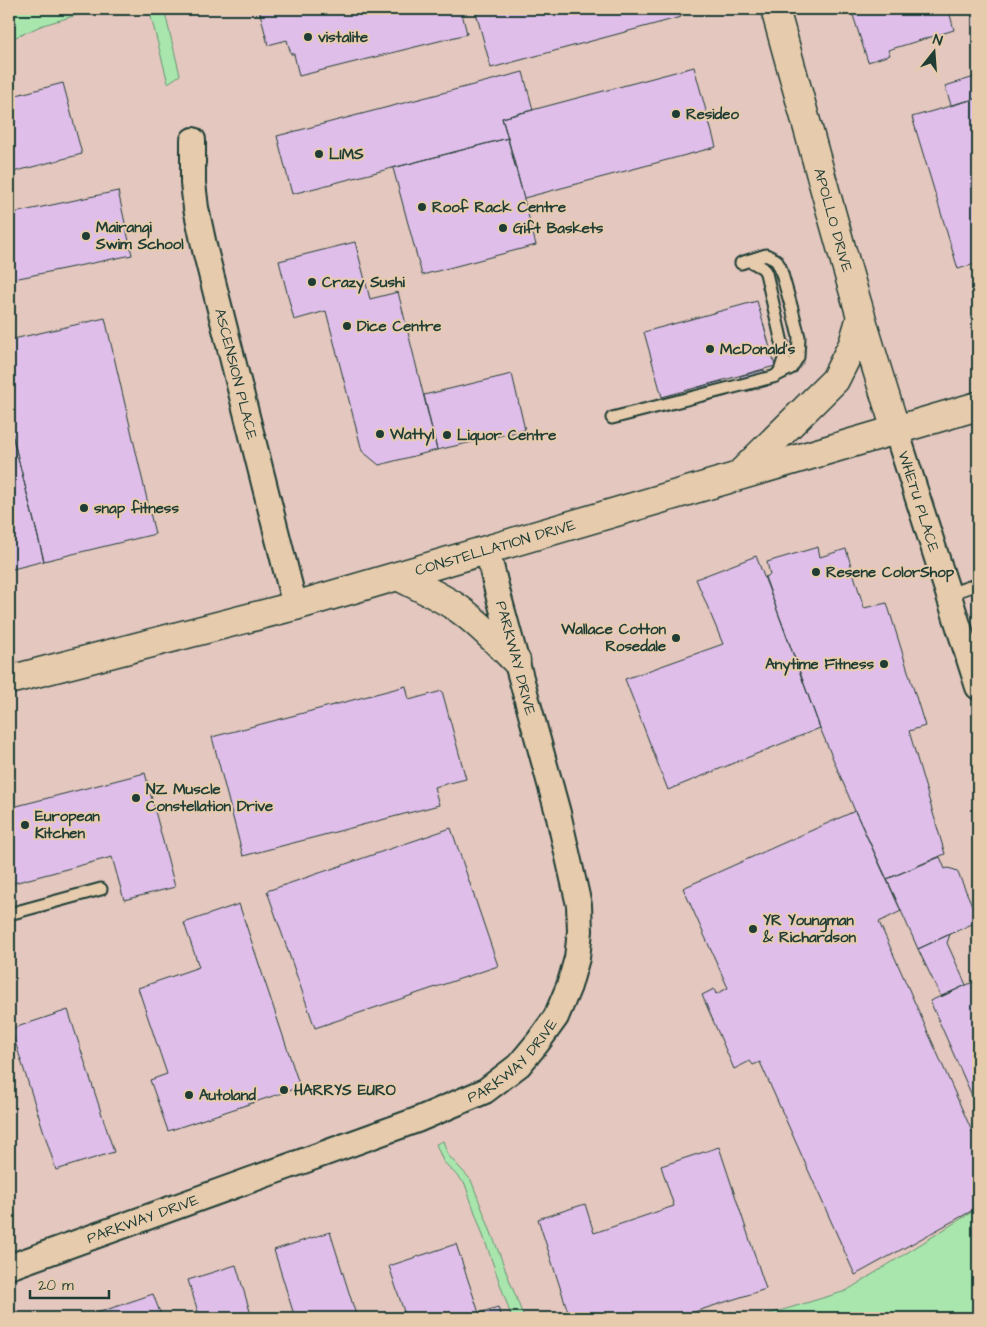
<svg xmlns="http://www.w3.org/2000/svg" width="987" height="1327" font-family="'Architects Daughter',sans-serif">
	<rect width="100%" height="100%" fill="#e4c7bf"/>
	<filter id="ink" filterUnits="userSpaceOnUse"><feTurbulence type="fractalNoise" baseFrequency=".02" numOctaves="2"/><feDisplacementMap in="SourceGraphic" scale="10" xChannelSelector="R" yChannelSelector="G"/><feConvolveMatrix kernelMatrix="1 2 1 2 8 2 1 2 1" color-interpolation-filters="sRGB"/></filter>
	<g filter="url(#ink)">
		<path fill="#a8e6ad" stroke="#649270" d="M9,9h89l-55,16 -34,15z
			M149,9h15l16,66 -12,8z
			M443,1141l5,14 23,25 53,138h-12l-47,-134 -22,-23 -7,-17z
			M978,1204v114h-222l90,-27 129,-81z"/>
		<path fill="#e0beea" stroke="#1f3d34" d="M259,9h202l6,25 -168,42 -5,-22h-3l-4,-14 -19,5z
			M475,9h204l2,8 -190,51z
			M851,9h104l-6,2 5,19 -66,20 2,5 -22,7z
			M694,67l22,80 -192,51 -22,-80z
			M523,72l10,38 -31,8 6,20 -216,56 -15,-58z
			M978,76v22l-27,7 -6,-19z
			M63,83l19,71 -73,19v-76z
			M978,98v165l-20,6 -46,-152z
			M508,138l28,107 -114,30 -29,-107z
			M118,191l14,64 -123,25v-66z
			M355,242l15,57 28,-7 39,158 -58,15 -17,-14 -36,-140 -32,9 -15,-59z
			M757,301l18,65 -113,31 -18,-65z
			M105,318l50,216 -111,27 -35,-139v-82z
			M764,370l4,16 -23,6 -5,-16z
			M512,374l13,56 -88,20 -13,-55z
			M722,381l5,15 -24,6 -4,-15z
			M9,422l35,139 -35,9z
			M818,547l2,10 26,-8 18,59 23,-5 38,123 -16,5 36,123 -58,25 -32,-68 -35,-83 -55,-151 5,-2 -3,-13z
			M756,556l26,67 38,105 -152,62 -43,-111 98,-35 -27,-65z
			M406,686l3,14 33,-9 24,88 -32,8 5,18 -196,51 -31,-119z
			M145,773l30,114 -51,13 -12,-43 -102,27 -1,-5v-71z
			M855,811l46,100 -22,11 99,223v59l-3,5 -120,66 -95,-213 -7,3 -3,-4 -16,8 -32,-74 12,-6 2,5 12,-6 -45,-100z
			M451,828l47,138 -183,62 -48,-137z
			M940,857l5,12 3,-1 7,2 3,3 17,39 1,6 -2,5 -56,26 -31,-70z
			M239,904l61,183 -132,44 -18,-51 17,-6 -29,-86 61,-21 -15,-44z
			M950,934l-3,9 19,42 -25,12 -23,-48z
			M978,980v129l-48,-108z
			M68,1010l46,142 -58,18 -45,-141z
			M719,1147l47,142 -91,29h-105l-32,-99 47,-15 9,29 80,-27 -13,-40z
			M330,1232l27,86h-62l-21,-68z
			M456,1244l23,69 19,-6 3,11h-95l-17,-52z
			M236,1265l16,53h-52l-12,-38z
			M153,1294l9,24h-66l-2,-4z"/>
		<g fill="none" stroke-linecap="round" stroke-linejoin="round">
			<g stroke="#1f3d34" stroke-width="15">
				<path id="lane" d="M750,261l13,7 3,5 19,83 -5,15 -4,5
					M612,418l161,-41 18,-9 7,-11 1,-20 -7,-28 -12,-42 -4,-7 -10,-5 -25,8
					M949,594l29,-10
					M9,914l92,-25"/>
			</g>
			<g stroke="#1f3d34" stroke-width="28">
				<g id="street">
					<path id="s1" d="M193,140v43l3,25 9,42 90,356"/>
					<path id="s2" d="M896,430l82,257"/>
					<path id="s3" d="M9,1267l408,-147 68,-29 34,-26 19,-23 18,-25 13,-31 8,-28 3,-27 -1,-26 -21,-92 -60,-219 -11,-45"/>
				</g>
			</g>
			<g stroke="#1f3d34" stroke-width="31">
				<g id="secondary">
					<path id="s4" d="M775,9c39,140 76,282 121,421"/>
				</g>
			</g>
			<g stroke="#1f3d34" stroke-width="31">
				<g id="primary">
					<path d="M740,474l95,-94 18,-36 8,-27"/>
					<path d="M398,576c21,11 42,20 61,33 21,15 39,34 57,52"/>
					<path id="s5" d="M9,680l286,-74 683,-200"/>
				</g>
			</g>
			<use href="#lane" stroke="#e6cbad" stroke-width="11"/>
			<use href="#street" stroke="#e6cbad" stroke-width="24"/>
			<use href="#secondary" stroke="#e6cbad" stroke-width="28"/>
			<use href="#primary" stroke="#e6cbad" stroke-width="28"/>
		</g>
	</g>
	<g fill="#1f3d34" stroke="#e6cbad" stroke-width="2">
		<circle cx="308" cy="37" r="5"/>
		<circle cx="676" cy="114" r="5"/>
		<circle cx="319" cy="154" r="5"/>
		<circle cx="422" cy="207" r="5"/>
		<circle cx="503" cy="228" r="5"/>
		<circle cx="86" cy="236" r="5"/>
		<circle cx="312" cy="282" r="5"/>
		<circle cx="347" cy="326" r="5"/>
		<circle cx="710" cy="349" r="5"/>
		<circle cx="380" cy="434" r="5"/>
		<circle cx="447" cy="435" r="5"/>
		<circle cx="84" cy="508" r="5"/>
		<circle cx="816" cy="572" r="5"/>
		<circle cx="676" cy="638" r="5"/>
		<circle cx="884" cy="664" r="5"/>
		<circle cx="136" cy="798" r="5"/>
		<circle cx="25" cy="825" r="5"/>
		<circle cx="753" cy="929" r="5"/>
		<circle cx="284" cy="1090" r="5"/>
		<circle cx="189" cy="1095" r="5"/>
	</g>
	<g text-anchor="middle" stroke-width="4" stroke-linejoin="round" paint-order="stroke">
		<g font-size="15" font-weight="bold" fill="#1f3d34" stroke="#e6cbad" text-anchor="start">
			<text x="318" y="42">vistalite</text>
			<text x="686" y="119">Resideo</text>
			<text x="329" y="159">LIMS</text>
			<text x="432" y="212">Roof Rack Centre</text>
			<text x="96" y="232">Mairangi<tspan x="96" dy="17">Swim School</tspan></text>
			<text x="513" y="233">Gift Baskets</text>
			<text x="322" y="287">Crazy Sushi</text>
			<text x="357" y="331">Dice Centre</text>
			<text x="720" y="354">McDonald's</text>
			<text x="390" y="439">Wattyl</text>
			<text x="457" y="440">Liquor Centre</text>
			<text x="94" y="513">snap fitness</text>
			<text x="826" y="577">Resene ColorShop</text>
			<text x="666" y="634" text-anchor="end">Wallace Cotton<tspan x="666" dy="17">Rosedale</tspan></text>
			<text x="874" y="669" text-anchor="end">Anytime Fitness</text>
			<text x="146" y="794">NZ Muscle<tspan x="146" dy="17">Constellation Drive</tspan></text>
			<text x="35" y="821">European<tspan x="35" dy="17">Kitchen</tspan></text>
			<text x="763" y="925">YR Youngman<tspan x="763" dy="17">&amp; Richardson</tspan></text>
			<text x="294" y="1095">HARRYS EURO</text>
			<text x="199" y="1100">Autoland</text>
		</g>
		<g font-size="15" fill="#1f3d34" stroke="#e6cbad">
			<text dy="5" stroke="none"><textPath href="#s4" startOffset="219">APOLLO DRIVE</textPath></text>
			<text dy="5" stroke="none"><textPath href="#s1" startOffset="239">ASCENSION PLACE</textPath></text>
			<text dy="5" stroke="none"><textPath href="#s2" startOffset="75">WHETU PLACE</textPath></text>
			<text dy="5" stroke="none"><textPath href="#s5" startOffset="504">CONSTELLATION DRIVE</textPath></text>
			<text transform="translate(516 658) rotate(75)" y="5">PARKWAY DRIVE</text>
			<text dy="5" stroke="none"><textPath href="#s3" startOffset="548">PARKWAY DRIVE</textPath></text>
			<text dy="5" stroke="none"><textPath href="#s3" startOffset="142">PARKWAY DRIVE</textPath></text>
		</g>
	</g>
	<rect width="987" height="1327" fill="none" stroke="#e6cbad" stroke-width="30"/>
	<rect x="15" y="15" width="957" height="1297" fill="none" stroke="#1f3d34" stroke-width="2" filter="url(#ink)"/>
	<g transform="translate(934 52) rotate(17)" stroke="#e6cbad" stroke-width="4" paint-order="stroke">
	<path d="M0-4L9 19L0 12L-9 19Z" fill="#1f3d34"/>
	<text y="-8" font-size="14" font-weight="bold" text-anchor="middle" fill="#1f3d34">N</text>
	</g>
	<path d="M30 1290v8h79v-8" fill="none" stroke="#1f3d34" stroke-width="2.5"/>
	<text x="38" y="1290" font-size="15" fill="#1f3d34" stroke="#e6cbad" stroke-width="4" paint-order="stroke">20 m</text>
</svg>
